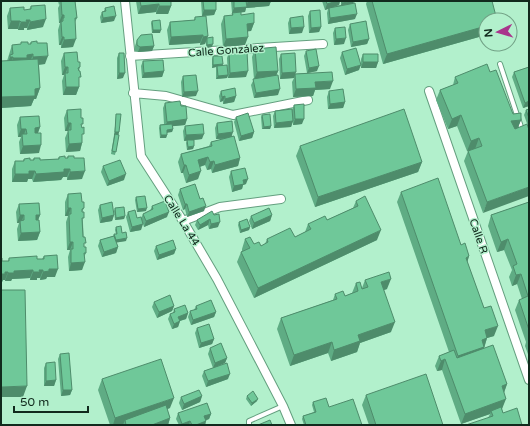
<svg xmlns="http://www.w3.org/2000/svg" width="530" height="426" font-family="'Varela Round',sans-serif">
	<rect width="100%" height="100%" fill="#b2f0cc"/>
	<g fill="none" stroke-linecap="round" stroke-linejoin="round">
		<g stroke="#649f7f" stroke-width="6">
			<path id="service" d="M500,64l22,66
				M249,425v-4l34,-15"/>
		</g>
		<g stroke="#649f7f" stroke-width="10">
			<path id="minor" d="M125,1l16,155 42,65 34,58 66,127 8,19
				M130,56l193,-12
				M429,91l100,289
				M133,93l33,3 67,19 75,-15
				M183,221l37,-14 61,-8"/>
		</g>
		<use href="#service" stroke="#fff" stroke-width="4"/>
		<use href="#minor" stroke="#fff" stroke-width="8"/>
	</g>
	<path fill="#5fac84" d="M58,1h17l2,17 -2,4 -2,25 -12,1v-3h-2l-1,-15 2,-7h-1l-1,-15 2,-4 -1,1z
		M136,1h35v5l-3,8h-12v-2l-18,2z
		M201,1h15v9l-2,5 -12,1z
		M231,1h40l-2,5 -23,2 -1,4 -13,1z
		M322,1h18l-1,4 -6,2 8,-2v-4h13l-1,3 2,15 -27,5 -1,-11 1,-4 -3,1z
		M367,1h125l-6,19v15l-103,29 -17,-60z
		M31,6l12,21 -16,3v-2h-3v2h-6v-1h-10l-1,-13 3,-8 14,2h5z
		M105,8l9,13 -13,2 -1,-6 2,-5 2,-1z
		M310,11l11,16 -2,5 -10,1 -1,-17z
		M232,13l9,2 13,8 -3,8h-3l-3,14 -22,2 -2,-23 3,-8 8,-1z
		M195,17l13,19 -1,1 5,10 -6,1v-7l-1,3 -5,1v-2l-31,2 -2,-15 3,-8 24,-2z
		M290,18l12,15 -13,1 -1,-11z
		M152,21l8,12h-8l-1,-10z
		M350,24l19,15 -2,5 -16,3 -3,-17z
		M335,28l9,16 -10,1 -1,-12z
		M137,40l17,6 -2,5 -14,1 -3,-1v-5z
		M21,42l7,2h2l1,-2 6,1 8,21 -6,1 1,23 -4,11h-2l-3,7 -30,2v-47h6l5,-16 9,-1z
		M255,49l23,22 -2,5 2,19 -24,3 -3,-13 3,-6 -2,-22z
		M306,51l11,20 -9,2 22,16 -15,1 -2,6 -20,1 -1,-15 2,-4 -14,1 -1,-20 2,-5 14,20 12,-1 -3,-17z
		M229,52l17,25 -18,1 -1,-20z
		M342,52l17,18 -14,5 -5,-17z
		M64,53l14,9 2,5 -1,4v16l-3,8h-13l-1,-14 2,-6h-2l-1,-14z
		M119,53l4,25 -6,1v-21z
		M363,54l15,8 -2,6h-15v-9z
		M213,56l9,9 6,10 -1,3 -11,1v-12l-4,1v-9z
		M143,61l21,10 -2,6 -20,1 -1,-12z
		M529,67v39l-6,2 -11,-31 2,-5z
		M490,72l23,42 8,6 -38,93 -19,-52 4,-10 7,-2 -8,2 -10,-25 -9,3 -12,-29 4,-10 13,-5 2,-8z
		M183,76l13,20 -14,1 -1,-15z
		M221,91l15,5 -2,6 -11,2v-3l-3,1 -1,-6z
		M329,91l16,11 -2,6 -15,1 -1,-12z
		M165,103l16,3 6,13 -2,6 -13,1 1,3 -1,3h-5v3l-1,3h-6l-1,-10 1,-3 4,-1 -1,-16z
		M294,105l8,19 -9,1v-4l-2,6 -17,1 -1,-12 2,-5 17,-1z
		M529,109v20l-5,-14 2,-5z
		M67,110l15,18v15l-2,8 -14,1 -1,-14 3,-7h-3l-1,-13z
		M116,114l3,18 -4,23 -4,-1 3,-19 2,-18z
		M262,115l9,11 -1,3h-8l-1,-12z
		M20,117l20,10 -2,6 1,20 -19,1 -1,-12 2,-5h-3l-1,-12z
		M236,117l18,15 -2,6 -13,3 -5,-19z
		M217,123l15,13 8,22 -2,8 -26,7 -1,-4 -4,1 -2,-5 -5,2 -2,12 -12,4 -3,-10h-2l-3,-11 3,-8 28,-8 2,-4 13,-3h-8l-1,-11z
		M185,126l17,13 -8,1v6l-1,3 -6,1 -1,-7 1,-3 -3,1 -1,-10z
		M300,146l122,16 -4,10 -103,35 -19,-51z
		M68,156l6,2 8,21 -15,1v-3h-4l-2,3 -28,2 -1,-3h-4l-1,3h-15v-13l3,-8h8l1,-2 6,1h3l1,-2 6,2 18,-1 1,-2 6,1h2z
		M103,166l21,14 -17,6 -6,-14z
		M231,171l15,13 -3,1 -1,4 -10,3 -3,-15z
		M180,189l24,22 -17,6 -2,-8 -2,1 -5,-15z
		M401,192l60,53 8,11 -2,6 27,74 -7,2 -3,11 23,35 -3,9 -2,16 1,4 -15,5 2,-4 -29,10 -19,-54 -5,1 -2,-5 4,-10 10,-4 -52,-150z
		M68,194l14,8 2,6 -2,4 1,11 1,24 2,6 -2,4 -2,13 -13,1 -1,-14 2,-7h-3l-1,-28 2,-6h-3v-14z
		M136,197l10,14 -9,1 -2,-12z
		M356,201l21,39 -123,58 -17,-36 4,-10 1,-1v-2l3,-10 9,5 7,2 4,-2 2,-5 28,-2 10,-5 3,-8 19,-4 26,-12z
		M529,202v155l-4,-11 1,-4 -11,-32 4,-10 3,-1 -5,-15 -5,2 -3,-9 3,-7 -8,-20 -7,2 -9,-26 3,-11z
		M19,204l21,11 -2,5 2,12 -3,8 -19,1 -1,-12 2,-6h-2l-1,-11z
		M100,205l14,10 -2,6 -12,2 -2,-13z
		M152,206l15,11 -23,10 -2,-6 -1,9 -11,2 -4,-15 2,-5 9,6h4l2,-4 7,-3z
		M115,208l10,8 -1,3 -9,1 -1,-9z
		M214,215l4,12 -9,2 -1,-4 -10,5 -3,-5 2,-5z
		M272,215l-2,6 -18,8 -3,-8 2,-5z
		M239,222l11,5 -1,3 -9,3 -2,-8z
		M116,227l6,6 4,8 -10,1 2,5 -2,6 -14,4 -4,-11 2,-6 13,-4 1,-2h2l-1,-4z
		M156,246l20,3 -2,5 -17,6 -3,-9z
		M44,256l11,21h-8l-1,2 -6,1v-2h-3v2h-7v-2l-18,1 -1,2h-6v-1h-2l-1,2v-21h6l1,-3 33,1z
		M365,280l22,9 -3,1 7,42 -31,11 -3,9 -26,9 -3,-8 -38,13 -13,-37 4,-11 52,-18 2,-6 10,2 7,-3 4,-10 6,5z
		M154,302l20,4 -2,5 -15,7 -5,-11z
		M196,306l20,6 -2,5 -23,8 -3,-8 2,-6 4,-1z
		M174,309l14,4 -2,6 -6,2 -2,6 -6,2 -4,-10 2,-5 3,-1z
		M197,328l17,11 -2,5 -13,4 -4,-15z
		M210,348l17,10 -2,5 -7,3 10,13 -22,8 -4,-11 2,-5 9,-3 -5,-14z
		M60,354l12,36 -2,5 -9,1 -3,-37z
		M46,363l10,17 -2,6h-10v-18z
		M102,379l68,29 -3,1 3,9 -2,7h-58l-12,-35z
		M366,395l77,30h-74l-7,-20z
		M202,396l-2,6 -18,8 -3,-7 2,-6z
		M247,396l10,5 -6,5 -5,-7z
		M313,402l16,5 33,18h-58l-2,-6 1,-3 11,-4 -2,-7z
		M178,413l33,1 -2,5 -3,1v1l-1,4h-26l-3,-6z"/>
	<path fill="#4e8c6b" d="M248,1h23l-2,5 -23,2 -1,4 -13,1 2,-5 12,-1z
		M337,1h3l-1,4 -14,5 2,-6z
		M354,1l-1,3 -12,1 1,-2z
		M159,4l-3,8 -18,2 3,-8z
		M159,6h12l-3,8h-12z
		M204,10h12l-2,5 -12,1z
		M357,14l-2,5 -27,5 2,-6z
		M62,15h2l-3,8v-1l-1,1h-1z
		M116,16l-2,5 -13,2 2,-5z
		M46,19l-3,8 -16,3 3,-8z
		M26,20h4l-3,8h-3v2h-6l3,-8z
		M11,21h9l-2,8h-10z
		M254,23l-3,8 -7,1 3,-8z
		M486,26v9l-103,29 4,-10z
		M304,27l-2,6 -13,1 2,-6z
		M321,27l-2,5 -10,1 2,-5z
		M153,30h8l-1,3h-8z
		M203,35l-3,8 -31,2 2,-8z
		M208,36l-3,8 -5,1 3,-8z
		M62,37h2l-3,8h-2z
		M248,37l-3,8 -22,2 3,-8z
		M346,38l-2,6 -10,1 2,-6z
		M76,39l-3,8 -12,1 3,-8z
		M369,39l-2,5 -16,3 2,-5z
		M213,44l-1,3 -6,1 1,-3z
		M154,46l-2,5 -14,1 2,-5z
		M33,54l-3,8 -20,4 3,-8 14,-3z
		M48,56l-3,8 -14,1 2,-8z
		M10,57h3l-3,8h-3z
		M363,62h15l-2,6h-15z
		M223,64l-1,3 -5,-1 -1,1 -4,1 1,-3z
		M361,65l-2,5 -14,5 2,-6z
		M319,66l-2,5 -10,2 2,-5z
		M65,67h3l-3,7v-1l-1,2h-2z
		M164,71l-2,6 -20,1 2,-5z
		M248,71l-2,6 -18,1 2,-5z
		M278,71l-3,8 -21,1 3,-8z
		M296,72l-2,6 -14,1 2,-6z
		M119,73h6l-2,5 -6,1z
		M228,75l-1,3 -11,1 2,-3z
		M333,81l-3,8 -15,1 -2,6 -20,1 3,-8 19,-7z
		M66,87h13l-3,8h-13z
		M40,88l-4,11h-2l-3,7 -30,2v-11l34,-8z
		M280,89l-2,6 -24,3 2,-5z
		M198,91l-2,5 -14,1 2,-5z
		M225,96l-2,5 -3,1 2,-5z
		M236,96l-2,6 -11,2 2,-5z
		M529,101v5l-6,2 2,-5z
		M345,102l-2,6 -15,1 2,-5z
		M461,115l-4,11 -9,3 4,-10z
		M187,119l-2,6 -20,2 2,-5z
		M295,119h9l-2,5 -9,1z
		M521,120l-4,10 -10,1 4,-10z
		M293,121l-2,6 -17,1 2,-5z
		M68,123h3l-3,8h-3z
		M271,126l-1,3h-8l2,-2z
		M40,127l-3,8 -5,1 3,-8z
		M21,129h5l-3,8 -1,-3 -1,3h-3z
		M173,129l-1,3 -6,1 1,-3z
		M115,132h4l-1,3h-4z
		M233,132l-2,6 -15,1 2,-5z
		M254,132l-2,6 -13,3 2,-5z
		M204,134l-2,5 -18,2 2,-6z
		M161,135h6l-1,3h-6z
		M479,138l-4,11 -8,2 4,-10z
		M82,143l-2,8 -14,1 3,-8z
		M41,145l-2,8 -19,1 3,-8z
		M194,146l-1,3 -6,1 1,-3z
		M208,157l-3,8 -10,3 3,-8z
		M240,158l-2,8 -26,7 3,-8z
		M214,161l-3,8 -4,1 3,-8z
		M422,162l-4,10 -103,35 3,-10z
		M184,165h2l-3,8h-2z
		M64,169h6l-3,8h-4l-2,3 -28,2 3,-8z
		M29,171h6l-3,8h-4l-1,3h-15l3,-8z
		M85,171l-3,8 -15,1 3,-8z
		M201,171l-3,8 -12,4 3,-8z
		M126,174l-2,6 -17,6 2,-5z
		M248,179l-2,5 -3,1 -1,4 -10,3 2,-6 9,-6z
		M529,187v9l-46,17 4,-11z
		M185,204h2l-2,5 -2,1z
		M206,206l-2,5 -17,6 2,-5z
		M68,208h3l-3,8h-3z
		M147,208l-1,3 -9,1 1,-3z
		M169,212l-2,5 -23,10 2,-6z
		M20,215h4l-3,8 -1,-2 -1,2h-2z
		M36,215h4l-3,8h-4z
		M114,215l-2,6 -12,2 2,-5z
		M272,215l-2,6 -18,8 2,-6z
		M125,216l-1,3 -9,1 1,-2z
		M210,219l-2,6 -10,5 2,-5z
		M220,222l-2,5 -9,2 2,-5z
		M143,224l-2,6 -11,2 2,-5z
		M250,227l-1,3 -9,3 1,-3z
		M381,230l-4,10 -123,58 4,-10z
		M40,232l-3,8 -19,1 3,-8z
		M127,238l-1,3 -12,2 1,-3z
		M508,239l-4,11 -7,2 4,-10z
		M70,242h3l-3,8h-3z
		M118,247l-2,6 -14,4 2,-5z
		M176,249l-2,5 -17,6 2,-5z
		M469,256l-3,11v-9z
		M85,262l-3,8 -13,1 2,-8z
		M49,269h9l-3,8h-8l-1,2 -6,1 3,-8z
		M33,270l-3,8 -18,1 -1,2h-6l3,-8 6,-2z
		M39,270h4l-3,8h-3v2h-7l3,-8z
		M5,272h3l-3,8h-2l-1,2h-1v-8z
		M521,274l-4,10 -5,2 4,-11z
		M391,279l-4,10 -10,3 4,-10z
		M174,306l-2,5 -15,7 2,-6z
		M216,312l-2,5 -23,8 2,-5z
		M188,313l-2,6 -10,3 2,-5z
		M180,321l-2,6 -6,2 2,-5z
		M395,322l-4,10 -31,11 -3,9 -26,9 3,-11 24,-15z
		M498,326l-4,10 -7,2 -6,19 -27,9 4,-10 27,-26z
		M214,339l-2,5 -13,4 2,-5z
		M332,342l-4,11 -38,13 4,-11z
		M227,358l-2,5 -12,5 2,-5z
		M445,359l-3,11 -5,1 4,-10z
		M230,374l-2,5 -22,8 2,-6z
		M56,380l-2,6h-10l2,-5z
		M507,384l-4,11 -1,-9z
		M27,386l-4,11h-22v-10z
		M63,390h9l-2,5 -9,1z
		M202,396l-2,6 -18,8 2,-6z
		M174,398l-4,10 -44,16 -1,-4 -2,5h-10l2,-7z
		M258,399l-1,2 -6,5 1,-3z
		M506,399l-4,10 -11,2 -1,3 -29,10 4,-10z
		M211,414l-2,5 -7,3 2,-6z
		M170,418l-2,7h-16z
		M190,421l-1,4h-7v-1z
		M206,421l-1,4h-9z"/>
	<path fill="#6fc899" stroke="#4e8c6b" d="M61,1h14l2,17h-2l1,21 -12,1v-3h-2l-1,-15 2,-1v-3h1v-3h-2z
		M140,1h31v5h-12v-2l-18,2z
		M203,1h13v9h-12z
		M234,1h12l1,6 -13,1z
		M326,1h11l-10,3z
		M342,1h12l-12,2z
		M372,1h120l5,19h-11v6l-99,28z
		M355,3l2,11 -27,4 -1,-10z
		M45,5l1,14 -16,3v-2h-4l1,2h-6l-1,-1h-9l-1,-13 14,-1v3l7,-1v-3z
		M114,6l2,10 -13,2 -1,-6 4,-1 -1,-3z
		M320,10l1,17 -10,1 -1,-17z
		M241,12v3l13,-2v10l-7,1 1,13 -22,2 -2,-23 9,-1 -1,-2z
		M206,16l2,20 -5,1v-2l-32,2 -1,-15 25,-2v-3z
		M303,16l1,11 -13,1 -1,-10z
		M160,20l1,10h-8l-1,-9z
		M366,21l3,18 -16,3 -3,-18z
		M345,27l1,11 -10,1 -1,-11z
		M152,34l2,12 -14,1 -3,-2v-5l4,-5z
		M213,37v7l-6,1v-7z
		M37,41v2h10l1,13 -15,1v-3l-6,1v3h-14v-1h-3v-2l3,-1 -1,-9 9,-1v-2h7v2h3v-2z
		M276,47l2,24 -21,1 -2,-23z
		M356,48l5,17 -14,4 -5,-17z
		M316,49l3,17 -10,2 -3,-17z
		M247,51l1,20 -18,2 -1,-21z
		M77,52l1,10h2v5l-2,1 1,3h1l1,6h-2v10h-13l-1,-14h3v-6h-3l-1,-14z
		M119,53h5l1,20h-6z
		M295,53l1,19 -14,1 -1,-19z
		M363,54h15v8h-15z
		M213,56h9l1,8 -10,1z
		M38,59l2,29 -5,1v7l-34,1v-36z
		M163,60l1,11 -20,2 -1,-12z
		M487,64l3,8 6,-2 17,44 8,-1v7l-10,1 4,8 12,-5 2,6v57l-42,15 -19,-51 14,-5 -3,-8 -8,3 -10,-26 -9,4 -12,-29 18,-7 -3,-6z
		M227,65l1,10 -10,1 -1,-10z
		M529,67v34l-4,2 -11,-31z
		M332,72l1,9 -18,1 1,6 -20,1 -1,-15z
		M196,75l2,16 -14,1 -1,-16z
		M278,75l2,14 -24,4 -3,-14z
		M235,88l1,8 -11,3v-3l-3,1 -1,-6z
		M343,89l2,13 -15,2 -1,-13z
		M180,101l1,5h5l1,13 -20,3 -2,-19z
		M304,104v15h-9l-1,-14z
		M81,109v9h2v6h-2l1,4 2,-1v7h-2v9l-13,1 -1,-14h3v-7h-3l-1,-13z
		M292,109l1,12 -17,2 -1,-12z
		M404,109l18,53 -104,35 -18,-51z
		M529,109v9l-3,-8z
		M248,113l6,19 -13,4 -5,-19z
		M116,114h5l-2,18h-4z
		M270,114l1,12 -7,1 -2,-12z
		M39,116l1,11 -5,1v5h6v12l-18,1 -1,-12h5l-1,-5h-5l-1,-12z
		M232,121l1,11 -15,2 -1,-11z
		M172,124l1,5 -6,1v5h-6l-1,-10z
		M203,124l1,10 -18,1 -1,-9z
		M115,134l4,1 -3,17 -4,-1z
		M234,136l6,22 -25,7 -1,-4 -4,1 -2,-5 -10,3 3,11 -12,4 -3,-10h-2l-3,-11 31,-8 -1,-4z
		M187,140h7v6l-6,1z
		M65,156v2h3v-2h6v2h10l1,13 -15,1v-3h-6v3l-28,2 -1,-3h-6v3h-14v-13h9v-2l6,-1v2h4v-2h6v2l19,-1v-2z
		M120,160l6,14 -17,7 -6,-15z
		M245,168l3,11 -5,1 1,4 -10,2 -3,-15z
		M438,178l23,67 4,-2 4,13 -3,2 18,50 7,-2 7,20 -13,4 2,8 -5,2 2,7 -26,9 -57,-164z
		M195,184l5,15 3,-1 3,8 -17,6 -2,-8h-2l-5,-15z
		M81,193l1,9h2v6l-2,1v3h2v6h-2l1,19h2l1,6h-2v4h2v6h-2l1,9 -14,1v-14h2v-7h-3l-1,-28h2v-6h-3v-14z
		M145,196l2,12 -9,1 -2,-12z
		M365,196l16,34 -123,58 -17,-36 9,-4 -5,-9 5,-2 4,7 5,-2 2,4 7,-4 -1,-3 23,-11 5,9 16,-8 -3,-5 17,-8 2,4 31,-14 -2,-5z
		M165,201l4,11 -23,9 -3,-7 10,-5 -1,-3z
		M112,202l2,13 -12,3 -2,-13z
		M529,202v128l-10,-30 9,-4 -7,-22 -5,1 -3,-9 4,-2 -9,-25 -7,3 -10,-27z
		M39,203l1,12h-4v5h3l1,12 -19,1 -1,-12 4,-1v-5h-4l-1,-11z
		M124,207l1,9 -9,2 -1,-10z
		M269,208l3,7 -18,8 -3,-7z
		M135,210l2,8 4,-1 2,7 -11,3 -4,-15z
		M212,211l2,4 5,-1 1,8 -9,2 -1,-5 -10,6 -3,-5z
		M247,219l3,8 -9,3 -2,-8z
		M121,226l1,7 4,-1 1,6 -11,2 -2,-6h3l-1,-7z
		M114,236l4,11 -14,5 -4,-12z
		M173,240l3,9 -17,6 -3,-9z
		M57,255l1,14h-9v2l-6,1v-2h-4l1,2h-7v-2l-19,1v2h-6v-1h-3v2h-4v-16h1v3h7v-3l28,-2v3h7v-3z
		M389,272l2,7 -10,3 14,40 -37,13 2,6 -26,9 -2,-8 -38,13 -13,-37 56,-19 -2,-5 8,-3 2,5 13,-5 -2,-8 4,-1 2,7 6,-2 -3,-7z
		M1,290h24l2,96 -26,1z
		M170,295l4,11 -15,6 -5,-10z
		M211,300l5,12 -23,8 -3,-9 7,-2 -1,-3z
		M185,305l3,8 -10,4 2,4 -6,3 -4,-10 5,-2 -1,-3z
		M209,324l5,15 -13,4 -4,-15z
		M221,343l6,15 -12,5 -5,-15z
		M493,345l14,39 -5,2 4,13 -41,15 -20,-55 -4,2 -2,-5 15,-6 3,8z
		M69,353l3,37h-9l-3,-36z
		M161,359l13,39 -59,20 -13,-39z
		M55,362l1,18 -10,1v-18z
		M227,363l3,11 -22,7 -4,-10z
		M426,374l17,51h-67l-10,-30z
		M199,390l3,6 -18,8 -3,-7z
		M253,391l5,8 -6,4 -5,-7z
		M326,398l3,9 24,-8 9,26h-56l-3,-9 13,-4 -3,-10z
		M207,403l4,11 -7,2 2,5 -10,4h-4l-2,-4 -8,3 -4,-11z
		M166,405l4,13 -18,7h-26l-1,-5z
		M501,407l2,6 14,-5 5,17h-56l27,-9 -2,-5z
		M270,420l2,5h-14z"/>
	<g text-anchor="middle" stroke-width="3" stroke-linejoin="round" paint-order="stroke">
		<g font-size="11" fill="#112a1d" stroke="#b2f0cc">
			<text transform="translate(226 50) rotate(-4)" y="4">Calle González</text>
			<text transform="translate(182 220) rotate(58)" y="4">Calle La 44</text>
			<text transform="translate(479 236) rotate(71)" y="4">Calle R</text>
		</g>
	</g>
	<rect width="530" height="426" fill="none" stroke="#112a1d" stroke-width="4"/>
	<g transform="translate(498 32) rotate(265)"><circle r="19" fill="#b2f0cc" stroke="#72a186"/>
	<path d="M0-3L7 15L0 10L-7 15Z" fill="#a9348c"/>
	<text y="-6" font-size="11" font-weight="bold" text-anchor="middle" fill="#112a1d">N</text>
	</g>
	<path d="M14 406v6h74v-6" fill="none" stroke="#112a1d" stroke-width="2"/>
	<text x="20" y="406" font-size="12" fill="#112a1d" stroke="#b2f0cc" stroke-width="3" paint-order="stroke">50 m</text>
</svg>
